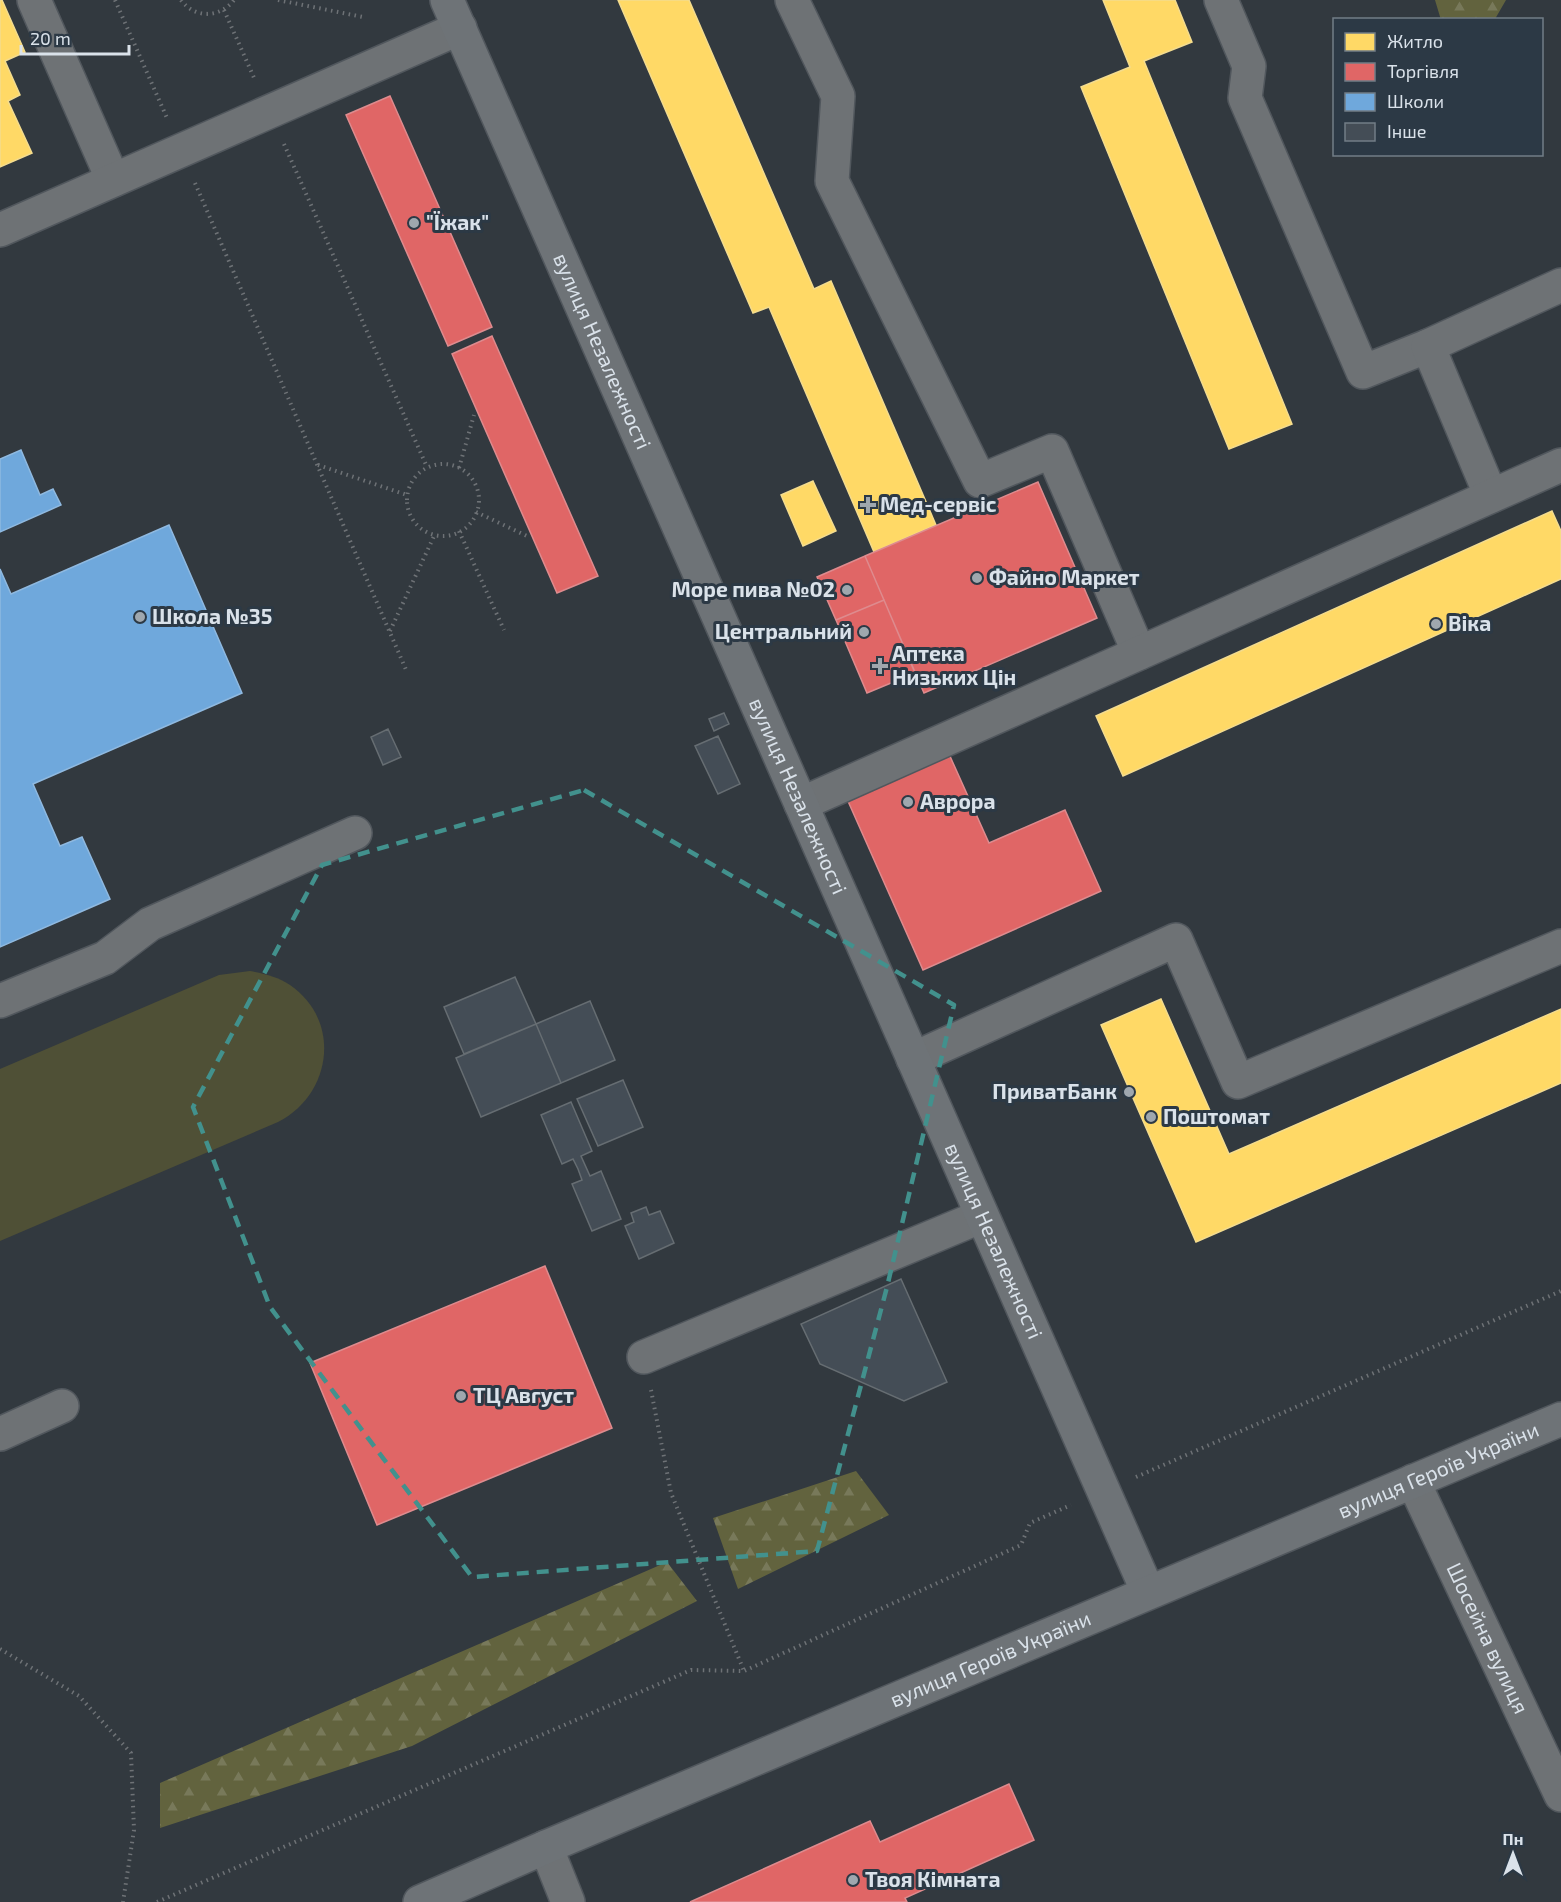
<svg xmlns="http://www.w3.org/2000/svg" width="1561" height="1902" font-family="'Exo 2',sans-serif">
	<defs>
		<pattern id="forest-firs" width="22" height="20" patternUnits="userSpaceOnUse" patternTransform="scale(1.5)"><rect width="22" height="20" fill="#62633e"/><path d="M5 1l3.5 6h-7zM16 11l3.5 6h-7z" fill="#78795a"/></pattern>
	</defs>
	<rect width="100%" height="100%" fill="#32393f"/>
	<path fill="url(#forest-firs)" d="M1435,0h71l-11,19 -54,1z
		M856,1471l33,44 -151,74 -25,-71z
		M667,1562l30,39 -285,145 -252,82v-45z"/>
	<path fill="#4f5036" d="M250,971c15,3 28,6 40,14 52,36 42,109 -12,137l-278,119v-172l219,-94z"/>
	<path fill="#ffd966" stroke="#f4dc8e" stroke-width="1.5" d="M0,0h2l23,52 -20,9 15,34 -12,6 24,52 -32,14z
		M618,0h71l125,289 17,-8 105,244 -62,27 -105,-245 -16,6z
		M1103,0h72l17,42 -48,19 148,363 -63,25 -148,-362 49,-20z
		M813,481l23,50 -33,15 -22,-51z
		M1552,511l9,20v48l-438,197 -27,-60z
		M1161,999l68,155 332,-145v74l-365,159 -95,-217z"/>
	<path fill="#e06666" stroke="#de8b8e" stroke-width="1.5" d="M390,96l102,231 -44,19 -102,-231z
		M492,336l106,240 -41,17 -105,-239z
		M1038,482l59,136 -173,75 -59,-137z
		M865,556l19,44 -48,20 -19,-43z
		M884,600l31,73 -48,20 -31,-73z
		M949,754l40,89 76,-33 36,81 -178,79 -76,-171z
		M545,1266l67,162 -235,97 -67,-162z
		M1009,1784l25,56 -129,58 2,4h-217l180,-81 10,21z"/>
	<path fill="#6fa8dc" stroke="#8fb9e0" stroke-width="1.5" d="M21,450l19,45 13,-6 8,16 -61,27v-73z
		M169,525l73,168 -209,91 27,62 22,-9 28,62 -110,48v-378l11,25z"/>
	<path fill="#444d56" stroke="#666d72" stroke-width="1.5" d="M724,713l5,11 -15,7 -5,-12z
		M388,729l13,28 -18,8 -12,-28z
		M718,736l22,48 -22,10 -23,-48z
		M515,977l21,47 -72,30 -20,-47z
		M590,1001l25,59 -54,23 -25,-59z
		M536,1024l25,59 -80,34 -25,-59z
		M623,1080l20,47 -45,19 -21,-47z
		M571,1102l21,49 -11,5 9,20 11,-5 20,48 -29,12 -20,-47 10,-4 -4,-11 -5,-10 -11,5 -21,-49z
		M646,1207l3,8 11,-4 14,32 -35,16 -14,-33 9,-4 -3,-9z
		M901,1279l46,103 -43,19 -84,-37 -19,-40z"/>
	<g fill="none" stroke-linecap="round" stroke-linejoin="round">
		<g stroke="#51575d" stroke-width="36">
			<g id="minor">
				<path d="M34,0l79,180"/>
				<path d="M792,0l46,96 -6,85 148,300 72,-30 87,202"/>
				<path d="M1221,0l28,66 -4,32 118,274 65,-26"/>
				<path d="M0,230l460,-202"/>
				<path d="M1491,496l-63,-150 133,-61"/>
				<path d="M801,804l760,-339"/>
				<path d="M0,1001l105,-43 45,-34 205,-91"/>
				<path d="M913,1059l263,-119 62,142 323,-136"/>
				<path d="M644,1357l338,-141"/>
				<path d="M0,1434l62,-28"/>
				<path id="s1" d="M1413,1481l148,314"/>
				<path d="M546,1847l22,55"/>
			</g>
		</g>
		<g stroke="#51575d" stroke-width="36">
			<g id="major">
				<path id="s2" d="M447,0l701,1592"/>
				<path id="s3" d="M420,1902l126,-55 1015,-428"/>
			</g>
		</g>
		<path stroke="#6e7276" stroke-width="4" stroke-dasharray="1.5 4.5" stroke-linecap="butt" d="M115,0l52,118
			M181,0c14,19 39,18 53,0
			M278,0l85,17
			M224,10l31,70
			M284,144l143,323
			M195,183l212,489
			M407 500a36 36 0 1 1 72 0a36 36 0 1 1-72 0Z
			M318,465l89,30
			M459,468l15,-53
			M476,512l51,24
			M459,531l45,99
			M390,631l45,-97
			M651,1390l20,103 73,178
			M1136,1477l425,-186
			M0,1649l79,47 52,57 3,77 -11,72
			M157,1902l534,-232 53,1 277,-126 9,-22 41,-18"/>
		<use href="#minor" stroke="#6e7275" stroke-width="33"/>
		<use href="#major" stroke="#6e7377" stroke-width="33"/>
	</g>
	<path fill="none" stroke="#42918d" stroke-width="4.5" stroke-dasharray="12 8" stroke-linejoin="round" d="M584,790l370,215 -67,282 -70,264 -345,26 -202,-270 -77,-200 129,-242z"/>
	<g fill="#9fa7ae" stroke="#2c3945" stroke-width="2">
		<circle cx="414" cy="223" r="6"/>
		<path d="M865 496h6v6h6v6h-6v6h-6v-6h-6v-6h6z"/>
		<circle cx="977" cy="578" r="6"/>
		<circle cx="847" cy="590" r="6"/>
		<circle cx="140" cy="617" r="6"/>
		<circle cx="1436" cy="624" r="6"/>
		<circle cx="864" cy="632" r="6"/>
		<path d="M877 657h6v6h6v6h-6v6h-6v-6h-6v-6h6z"/>
		<circle cx="908" cy="802" r="6"/>
		<circle cx="1129" cy="1092" r="6"/>
		<circle cx="1151" cy="1117" r="6"/>
		<circle cx="461" cy="1396" r="6"/>
		<circle cx="853" cy="1880" r="6"/>
	</g>
	<g text-anchor="middle" stroke-width="6" stroke-linejoin="round" paint-order="stroke">
		<g font-size="21" font-weight="bold" fill="#dae2ea" stroke="#2c3945" text-anchor="start">
			<text x="426" y="230">"Їжак"</text>
			<text x="880" y="512">Мед-сервіс</text>
			<text x="989" y="585">Файно Маркет</text>
			<text x="835" y="597" text-anchor="end">Море пива №02</text>
			<text x="152" y="624">Школа №35</text>
			<text x="1448" y="631">Віка</text>
			<text x="852" y="639" text-anchor="end">Центральний</text>
			<text x="892" y="661">Аптека<tspan x="892" dy="24">Низьких Цін</tspan></text>
			<text x="920" y="809">Аврора</text>
			<text x="1117" y="1099" text-anchor="end">ПриватБанк</text>
			<text x="1163" y="1124">Поштомат</text>
			<text x="473" y="1403">ТЦ Август</text>
			<text x="865" y="1887">Твоя Кімната</text>
		</g>
		<g font-size="21" fill="#dae2ea" stroke="#2c3945">
			<text dy="7" stroke="none"><textPath href="#s2" startOffset="384">вулиця Незалежності</textPath></text>
			<text dy="7" stroke="none"><textPath href="#s2" startOffset="870">вулиця Незалежності</textPath></text>
			<text dy="7" stroke="none"><textPath href="#s2" startOffset="1356">вулиця Незалежності</textPath></text>
			<text dy="7" stroke="none"><textPath href="#s3" startOffset="1106">вулиця Героїв України</textPath></text>
			<text dy="7" stroke="none"><textPath href="#s1" startOffset="174">Шосейна вулиця</textPath></text>
			<text dy="7" stroke="none"><textPath href="#s3" startOffset="620">вулиця Героїв України</textPath></text>
		</g>
	</g>
	<rect x="1333" y="18" width="210" height="138" fill="#2c3945" stroke="#727d87" stroke-width="1.5"/>
	<rect x="1345" y="33" width="30" height="18" fill="#ffd966" stroke="#727d87" stroke-width="1.5"/>
	<text x="1387" y="48" font-size="18" fill="#dae2ea">Житло</text>
	<rect x="1345" y="63" width="30" height="18" fill="#e06666" stroke="#727d87" stroke-width="1.5"/>
	<text x="1387" y="78" font-size="18" fill="#dae2ea">Торгівля</text>
	<rect x="1345" y="93" width="30" height="18" fill="#6fa8dc" stroke="#727d87" stroke-width="1.5"/>
	<text x="1387" y="108" font-size="18" fill="#dae2ea">Школи</text>
	<rect x="1345" y="123" width="30" height="18" fill="#444d56" stroke="#727d87" stroke-width="1.5"/>
	<text x="1387" y="138" font-size="18" fill="#dae2ea">Інше</text>
	<g transform="translate(1513 1854)" stroke="#2c3945" stroke-width="4.5" paint-order="stroke">
	<path d="M0-4.5L10 22L0 15L-10 22Z" fill="#dae2ea"/>
	<text y="-9" font-size="16" font-weight="bold" text-anchor="middle" fill="#dae2ea">Пн</text>
	</g>
	<path d="M21 45v9h108v-9" fill="none" stroke="#dae2ea" stroke-width="3"/>
	<text x="30" y="45" font-size="18" fill="#dae2ea" stroke="#2c3945" stroke-width="4.5" paint-order="stroke">20 m</text>
</svg>
